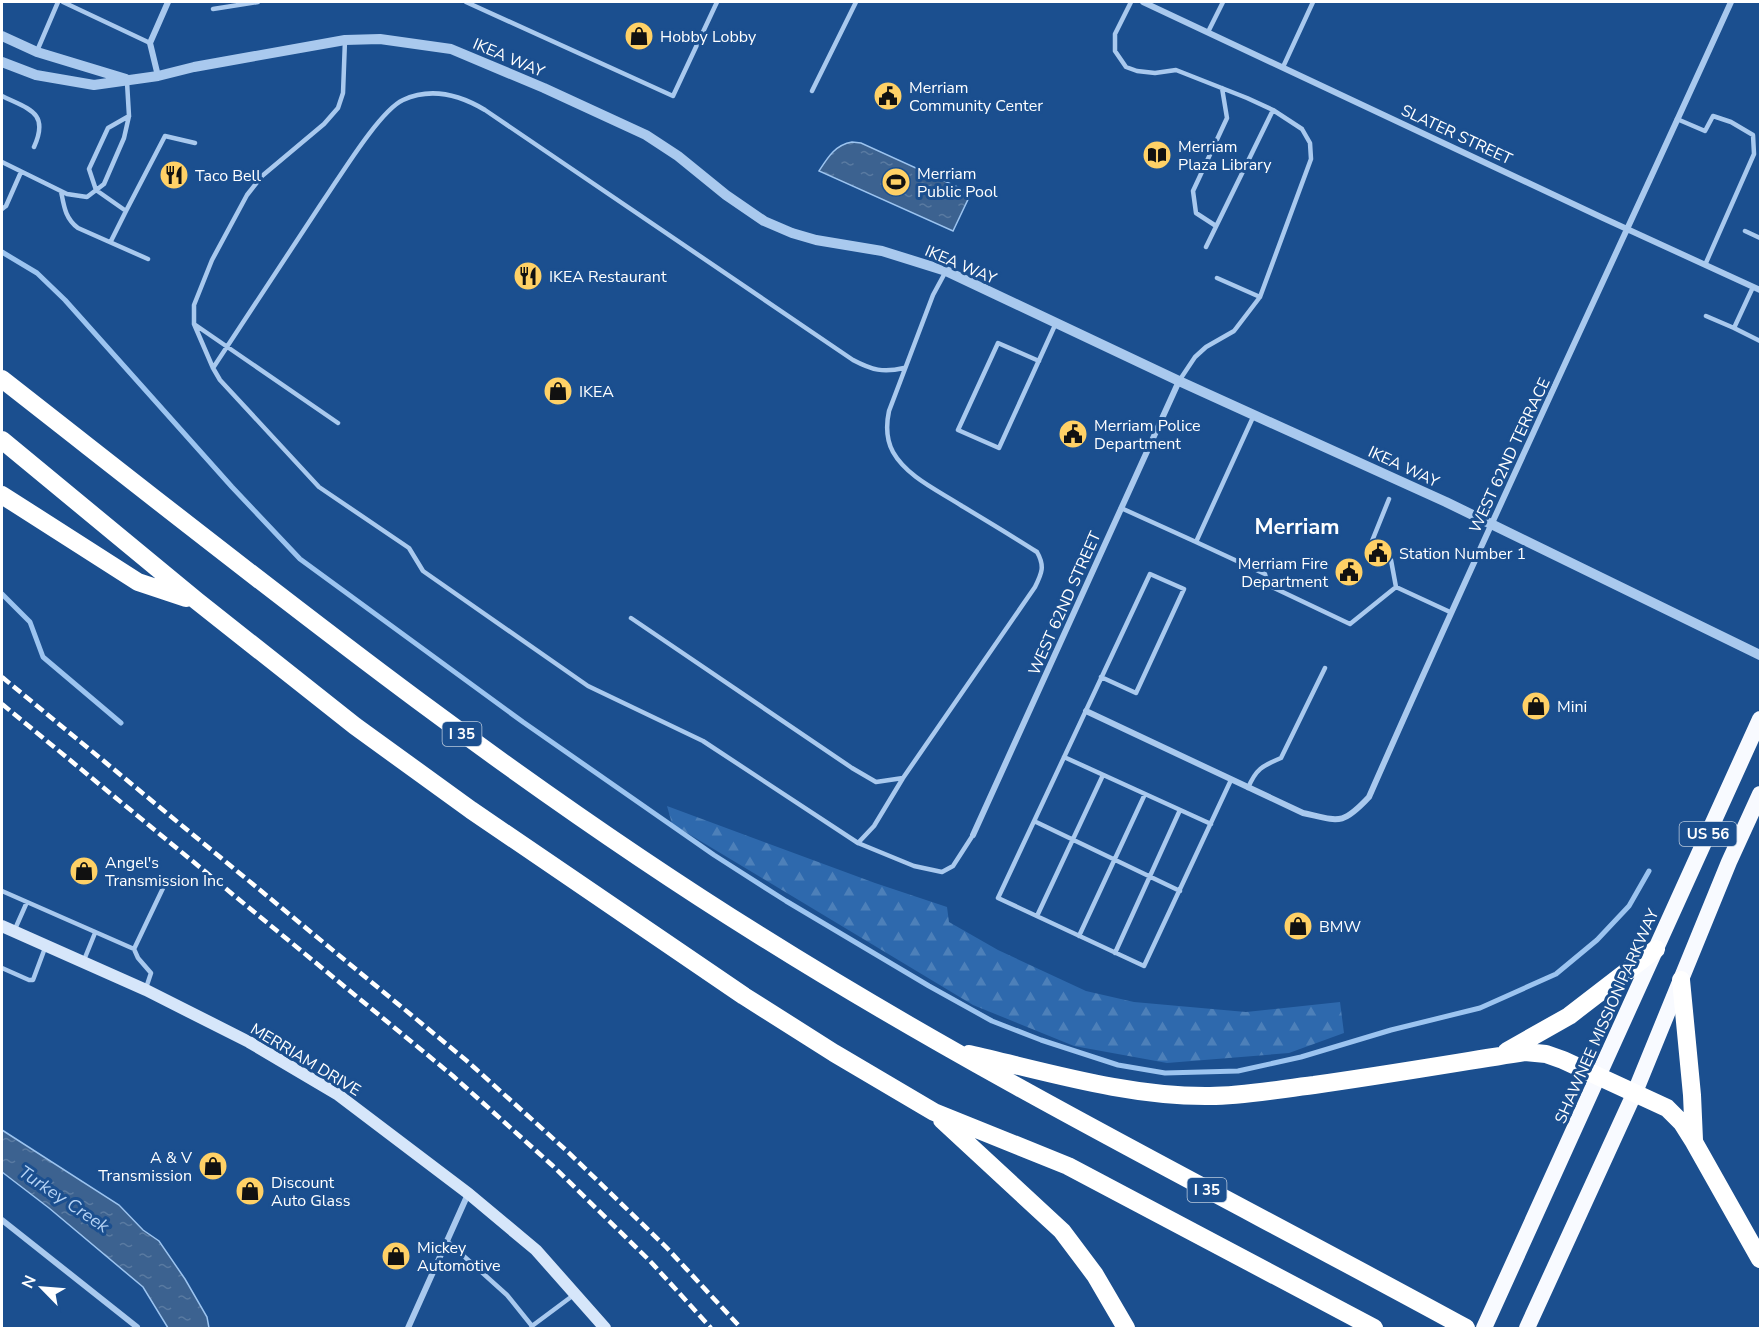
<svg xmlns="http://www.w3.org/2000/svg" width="1762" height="1330" font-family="'Nunito Sans',sans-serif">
	<defs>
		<pattern id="forest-firs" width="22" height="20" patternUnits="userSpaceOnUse" patternTransform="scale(1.5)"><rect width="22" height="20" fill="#2e69ad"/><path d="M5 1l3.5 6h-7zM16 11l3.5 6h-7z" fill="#4d80b9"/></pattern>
		<pattern id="water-ripples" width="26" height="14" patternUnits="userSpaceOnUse" patternTransform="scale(1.5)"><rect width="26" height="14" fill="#3c6290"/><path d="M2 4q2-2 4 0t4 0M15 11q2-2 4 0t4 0" fill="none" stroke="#597aa1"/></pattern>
	</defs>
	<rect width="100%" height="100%" fill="#1b4f8f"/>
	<path fill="url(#forest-firs)" d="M667,806l208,77 72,24 2,15 49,28 88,41 48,11 112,10 94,-10 4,31 -55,20 -122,10 -93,-17 -101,-41 -301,-181z"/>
	<path fill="url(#water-ripples)" stroke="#9cc4f0" stroke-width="1.5" d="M852,142l9,1 110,50 -18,38 -134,-60c9,-14 16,-26 33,-29z
		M2,1130l117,75 24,25 16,11 26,38 22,38 2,11h-41l-25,-41 -94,-79 -47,-36z"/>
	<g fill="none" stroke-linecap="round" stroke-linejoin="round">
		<path stroke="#9cc4f0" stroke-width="5" d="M2,252l35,21 28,27 167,187 68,72 223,163 191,133 72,46 143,85 63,35 49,19 77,25 47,8 73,-2 63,-14 90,-27 89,-22 76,-34 41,-34 32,-34 20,-35
			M2,594l28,28 13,35 78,66"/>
		<path stroke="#a9c9ee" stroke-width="4.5" d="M63,2l87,41
			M466,2l207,94 44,-94
			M1131,2l-16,32v17l11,16 11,4 18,2 21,-3 71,28 26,12 29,19 8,14 1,16 -51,138 -26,34 -28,16 -11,10 -16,24
			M213,9l45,-7
			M1208,32l15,-30
			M37,51l21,-49
			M1283,67l30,-65
			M812,91l44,-89
			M2,96c26,13 48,16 32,51
			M1677,119l28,12 8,-15 18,6 22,13 1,19 -49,111
			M2,162l65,32 20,3 17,-13 20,-46 5,-22 -2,-34
			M61,191c3,15 4,27 17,37l70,31
			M2,209l4,-3 15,-34
			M126,211l39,-75 30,7
			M1216,226l-20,-13 -3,-22 34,-73 -5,-30
			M1745,231l15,7
			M111,241l15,-30 -30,-21 -7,-21 19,-41 21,-12
			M1206,247l67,-137
			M1217,278l43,19
			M1753,287l-19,41 26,13
			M1706,316l28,12
			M194,324l19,44 7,12 99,107 90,61 14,23 165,115 115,55 155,102 56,23 28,6 11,-6 20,-31
			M1039,361l-41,-18 -40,87 41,18 57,-125
			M213,368c36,-54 72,-109 108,-164 17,-24 58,-93 82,-104 28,-13 57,-5 82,10l368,250c19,10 30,13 51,8
			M1254,415l-58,127 69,32 3,11 82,39 46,-37 54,25
			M338,423l-144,-99v-19l18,-45 35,-65 15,-19 62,-52 14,-16 5,-15 2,-53
			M1389,499l-21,52 23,9 5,27
			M1121,508l75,34
			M631,618l221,150 24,14 27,-4
			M1101,677l35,16 48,-104 -34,-15c-51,108 -102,216 -152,324l146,68 87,-186
			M1064,757l147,67
			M1248,788c8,-19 14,-22 33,-30l44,-90
			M1034,821l146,70
			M858,843l16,-17 29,-48 132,-191c7,-14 10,-21 2,-35 -25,-16 -50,-31 -75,-46 -23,-15 -55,-29 -69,-54 -7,-13 -7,-27 -4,-41l44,-116 13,-24
			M2,891l132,58 30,-63
			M1037,916l66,-141
			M15,929l12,-27
			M1079,936l66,-142
			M134,949l4,9 13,15 -5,15
			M1115,953l65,-143
			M84,960l11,-27
			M2,968l27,12h4l12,-32
			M447,1241l60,54 25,31 -1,2
			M532,1326l43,-32"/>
		<path stroke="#a9c9ee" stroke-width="6" d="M1143,2l460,216 157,72
			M158,76l-8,-33 18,-41
			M1086,711l217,102c36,8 39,13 66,-16 117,-267 242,-530 362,-795
			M973,835l206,-454
			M2,1220l135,107
			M408,1328l60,-134"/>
		<path stroke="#a9c9ee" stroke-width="10" d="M2,36l35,16 89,27
			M2,62l34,13 58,10 64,-9 36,-9 151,-27 35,-1 71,10 93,39 102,47 32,21 48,39 38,26 28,12 24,7 66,11 64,20 233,110 267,121 314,153"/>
		<path stroke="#d6e6fa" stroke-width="12" d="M2,926l144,64 103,52 88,52 132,100 67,56 69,78"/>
		<path stroke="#f8faff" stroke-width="16" d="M1484,1328l276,-609
			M1527,1328l108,-236 94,-230 31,-68"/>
		<path stroke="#fff" stroke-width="18" d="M2,379c247,193 491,390 757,556 229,144 471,264 707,393
			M2,440l195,161 158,125 116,84 273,186 90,57 100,59 134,54 306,162
			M2,495l136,87 48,16
			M1681,980l11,115 2,45
			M1507,1051l62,-35 87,-67
			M969,1054c79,18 160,43 241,42 35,0 70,-7 104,-11 71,-10 141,-22 211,-33l21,2 17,6 104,48 15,15 12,19 66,117
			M942,1120l120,111 33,44 31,53"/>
		<path stroke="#fff" stroke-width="4.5" stroke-dasharray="10 4.5" stroke-linecap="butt" d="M2,677l465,384 100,90 99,96 75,81
			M2,704l451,372 100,90 97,95 61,67"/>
	</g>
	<defs>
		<g id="shop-disc" transform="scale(1.5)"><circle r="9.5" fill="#ffd166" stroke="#1b4f8f"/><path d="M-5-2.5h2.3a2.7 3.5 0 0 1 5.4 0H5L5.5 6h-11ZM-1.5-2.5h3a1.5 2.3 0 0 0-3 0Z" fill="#111"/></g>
		<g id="civic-disc" transform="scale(1.5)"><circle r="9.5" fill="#ffd166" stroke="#1b4f8f"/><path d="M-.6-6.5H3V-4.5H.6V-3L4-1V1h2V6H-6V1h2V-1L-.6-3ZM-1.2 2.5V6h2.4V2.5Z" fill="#111"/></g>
		<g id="library-disc" transform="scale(1.5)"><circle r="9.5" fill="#ffd166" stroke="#1b4f8f"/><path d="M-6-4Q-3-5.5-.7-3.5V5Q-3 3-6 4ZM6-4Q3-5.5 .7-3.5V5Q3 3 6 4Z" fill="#111"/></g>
		<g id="restaurant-disc" transform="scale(1.5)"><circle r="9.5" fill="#ffd166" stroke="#1b4f8f"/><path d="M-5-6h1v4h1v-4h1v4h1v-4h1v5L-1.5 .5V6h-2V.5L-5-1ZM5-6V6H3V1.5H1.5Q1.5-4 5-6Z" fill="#111"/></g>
		<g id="stadium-disc" transform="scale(1.5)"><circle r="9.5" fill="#ffd166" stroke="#1b4f8f"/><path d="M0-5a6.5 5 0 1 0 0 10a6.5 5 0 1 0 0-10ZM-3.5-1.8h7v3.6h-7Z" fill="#111"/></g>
	</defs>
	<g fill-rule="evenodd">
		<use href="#shop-disc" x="639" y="36"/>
		<use href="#civic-disc" x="888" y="96"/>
		<use href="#library-disc" x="1157" y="155"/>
		<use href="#restaurant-disc" x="174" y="175"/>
		<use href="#stadium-disc" x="896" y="182"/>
		<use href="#restaurant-disc" x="528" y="276"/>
		<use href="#shop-disc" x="558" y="391"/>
		<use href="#civic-disc" x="1073" y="434"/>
		<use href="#civic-disc" x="1378" y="553"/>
		<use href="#civic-disc" x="1349" y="572"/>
		<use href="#shop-disc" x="1536" y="706"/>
		<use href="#shop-disc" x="84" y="871"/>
		<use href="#shop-disc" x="1298" y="926"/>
		<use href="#shop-disc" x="213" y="1166"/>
		<use href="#shop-disc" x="250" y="1191"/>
		<use href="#shop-disc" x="396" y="1256"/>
	</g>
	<g text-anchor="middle" stroke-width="6" stroke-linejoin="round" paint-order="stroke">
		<g fill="#1b4f8f" stroke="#bbcadd" stroke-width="1.5">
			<rect x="442.5" y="722" width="39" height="24" rx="4.5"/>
			<rect x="1679.5" y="822" width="57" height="24" rx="4.5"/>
			<rect x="1187.5" y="1178" width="39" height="24" rx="4.5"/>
		</g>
		<g font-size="15" font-weight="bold" fill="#fff">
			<text x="462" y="739">I 35</text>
			<text x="1708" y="839">US 56</text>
			<text x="1207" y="1195">I 35</text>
		</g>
		<g font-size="16" fill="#fff" stroke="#1b4f8f" text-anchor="start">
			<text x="660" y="42">Hobby Lobby</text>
			<text x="909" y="93">Merriam<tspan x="909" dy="18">Community Center</tspan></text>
			<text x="1178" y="152">Merriam<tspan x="1178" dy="18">Plaza Library</tspan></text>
			<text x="917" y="179">Merriam<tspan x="917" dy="18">Public Pool</tspan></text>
			<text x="195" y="181">Taco Bell</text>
			<text x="549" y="282">IKEA Restaurant</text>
			<text x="579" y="397">IKEA</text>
			<text x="1094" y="431">Merriam Police<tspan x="1094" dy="18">Department</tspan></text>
			<text x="1399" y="559">Station Number 1</text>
			<text x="1328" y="569" text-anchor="end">Merriam Fire<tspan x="1328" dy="18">Department</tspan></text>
			<text x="1557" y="712">Mini</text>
			<text x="105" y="868">Angel's<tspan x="105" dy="18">Transmission Inc</tspan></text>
			<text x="1319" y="932">BMW</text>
			<text x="192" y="1163" text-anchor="end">A &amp; V<tspan x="192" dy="18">Transmission</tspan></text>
			<text x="271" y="1188">Discount<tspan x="271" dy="18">Auto Glass</tspan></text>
			<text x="417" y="1253">Mickey<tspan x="417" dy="18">Automotive</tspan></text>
		</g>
		<g font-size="16" fill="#fff" stroke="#1b4f8f">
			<text transform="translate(509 57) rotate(23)" y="6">IKEA WAY</text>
			<text transform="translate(1457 134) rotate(25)" y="6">SLATER STREET</text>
			<text transform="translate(961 264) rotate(23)" y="6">IKEA WAY</text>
			<text transform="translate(1509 455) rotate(-65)" y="6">WEST 62ND TERRACE</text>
			<text transform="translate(1404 466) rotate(25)" y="6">IKEA WAY</text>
			<text transform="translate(1064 603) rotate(-66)" y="6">WEST 62ND STREET</text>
			<text transform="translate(1606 1016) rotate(-66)" y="6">SHAWNEE MISSION PARKWAY</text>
			<text transform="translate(306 1059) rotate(31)" y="6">MERRIAM DRIVE</text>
		</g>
		<g font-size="18" font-style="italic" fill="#b5d3f5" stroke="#1b4f8f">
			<text transform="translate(64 1199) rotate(34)" y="6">Turkey Creek</text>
		</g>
		<g font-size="22" font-weight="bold" fill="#fff" stroke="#1b4f8f">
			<text x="1297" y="534">Merriam</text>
		</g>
	</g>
	<rect width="1762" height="1330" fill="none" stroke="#ffffff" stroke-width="6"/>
	<g transform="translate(42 1288) rotate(295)" stroke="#1b4f8f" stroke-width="4.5" paint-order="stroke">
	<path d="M0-4.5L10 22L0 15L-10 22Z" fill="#ffffff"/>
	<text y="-9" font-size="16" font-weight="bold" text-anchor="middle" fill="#ffffff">N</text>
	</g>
</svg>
